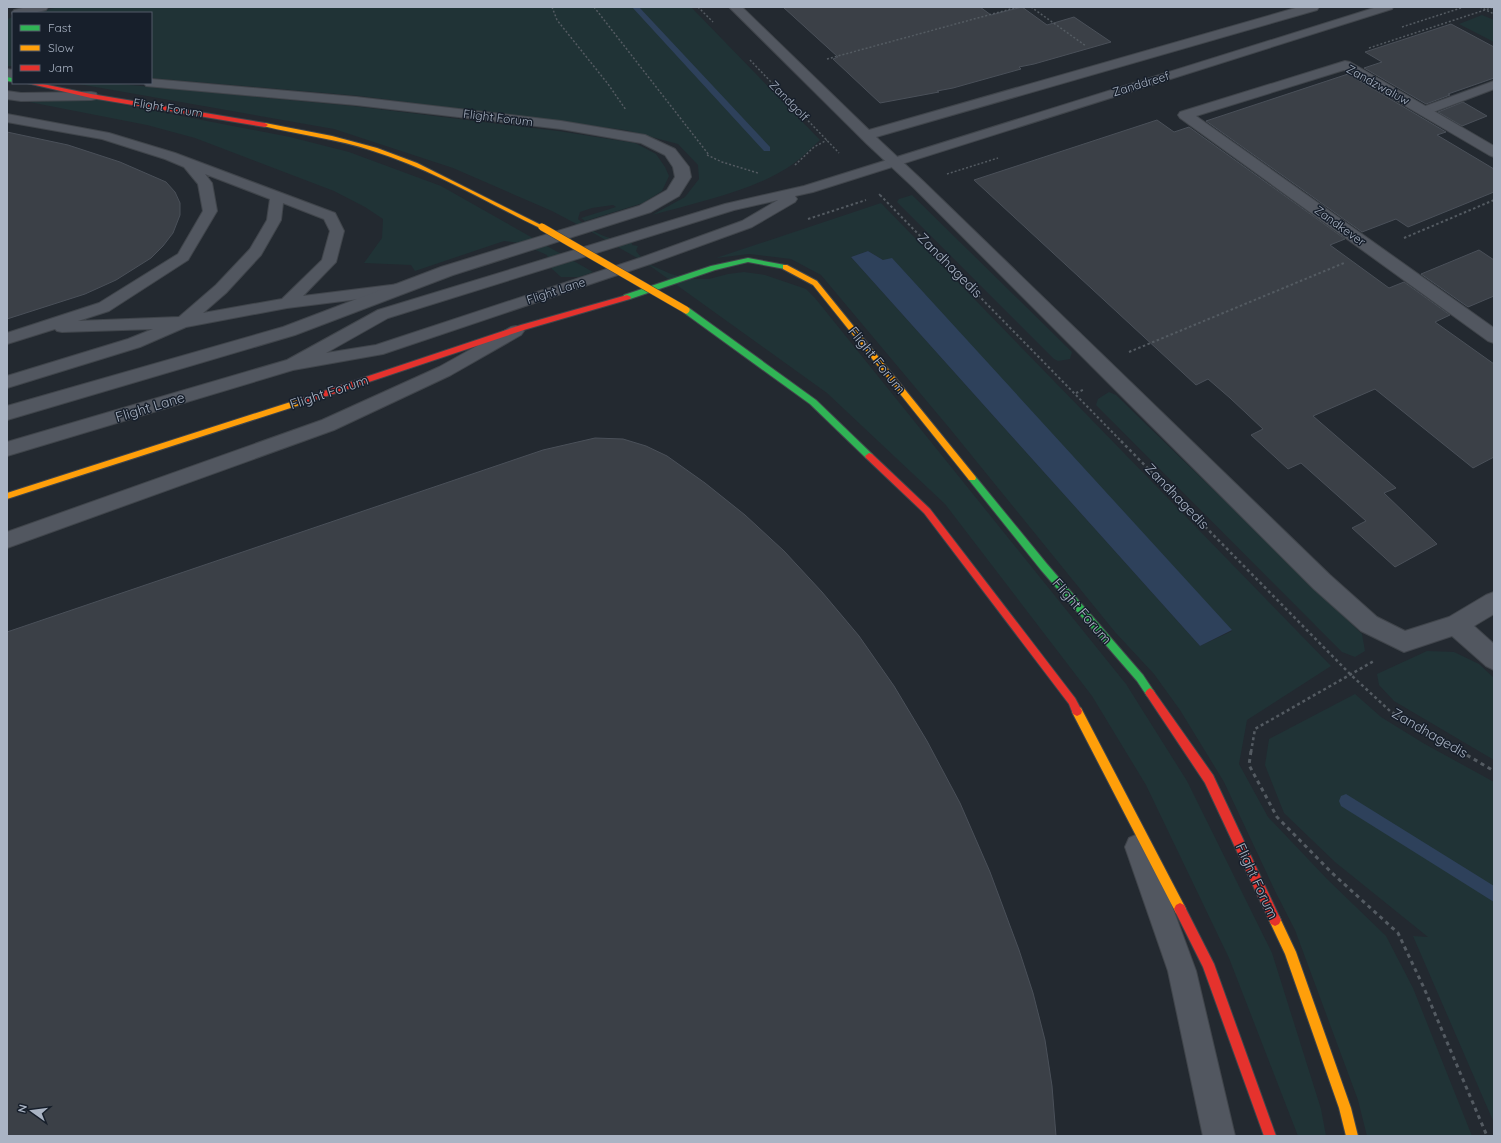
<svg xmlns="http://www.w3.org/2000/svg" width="1501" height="1143" font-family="Quicksand,sans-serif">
	<rect width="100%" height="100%" fill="#232930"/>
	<path fill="#203336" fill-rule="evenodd" d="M59,7h632l129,133c-9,8 -17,17 -27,24 -36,26 -98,39 -141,51l33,-18 14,-18 -1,-14 -20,-21 -53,-14 -265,-34 -209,-18v-65h-119z
		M1482,15l12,5v22l-35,-18z
		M13,17v49h-6v-47z
		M73,83h36l244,23 205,25 77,12 21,11 9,13 4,9 -7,15 -19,12 -58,18 -4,-3 35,-11 -3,-2 -21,3 -12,4 -2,7c16,16 32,20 54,24v2l6,1 -2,5 10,12 25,11 19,5h19l19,-5 16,-2 21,3 41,14 9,9 311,386 61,97 85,172 49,156 5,27h-28l-69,-178 -83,-173 -54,-89 -147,-192 -118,-111 -181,-130 -58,-33 -36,-19 -99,-43 -119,-39z
		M88,98l202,39 59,15 92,34 152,86 -14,5h-18l-10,-9 -4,-13 -27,-12 -16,-2 -89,30 -4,-6 -47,-2 18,-25 1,-19 -18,-12 -31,-16 -139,-53 -48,-13 -128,-25z
		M912,195l160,157 -2,7 -12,2 -4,-2 -157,-157 2,-3z
		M881,203l450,463 -84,54 -8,44 29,53 59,62 59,57 27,52 59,148h-105l-9,-36 -63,-170 -20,-39 -51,-109 -44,-72 -26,-36 -39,-42 -164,-202 -130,-155 -30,-16 -42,-5 -33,4zM868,251l15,9 349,371 -32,15 -349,-389z
		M1109,392l7,3 246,239 3,17 -10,6 -13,-5 -246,-247 2,-6z
		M1427,651l27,1 25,12 15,14v82l-100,-59 -15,-16 -2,-11z
		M1355,694l26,23 42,26 71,39v341l-81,-187 15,1 -93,-75 -51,-49 -19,-48 4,-26z"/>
	<path fill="#2e415b" d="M868,251l15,9 9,-2 340,372 -32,16 -349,-389z"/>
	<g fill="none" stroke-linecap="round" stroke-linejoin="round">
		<path fill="#2e415b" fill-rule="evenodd" d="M632,7h7l131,140v4h-6z
			M1346,794l148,92v16l-153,-96 -2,-5 2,-5z"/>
	</g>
	<path fill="#3b4047" stroke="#4a5059" d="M783,7h197l11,8 31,-8 25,18 27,-8 37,25 -77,22 -15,3 2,2 -68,19 -16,3 2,1 -59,11 -47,-44 5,-2z
		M1451,24l43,23v31l-46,16 2,1 -24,9 -62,-36 18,-6 -17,-10z
		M1348,74l98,58 -9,3 57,34v23l-86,35 -12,-8 -34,13 -156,-111z
		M1463,102l24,14 -25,10 -24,-14z
		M1157,120l17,12 15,-5 156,112 -15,6 59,43 15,-6 46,33 -15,7 59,42v93l-21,11 -98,-79 -62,27 83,72 -12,5 53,51 -42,23 -43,-39 14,-7 -65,-58 -13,6 -37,-34 12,-6 -33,-31 -22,-19 -12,6 -222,-205z
		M7,132l61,13 52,17 46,20 9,10 5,11v12l-7,18 -10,13 -12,12 -35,22 -31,14 -78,25z
		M1479,250l15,10v36l-26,11 -47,-33z
		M595,438l28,1 23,7 21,10 38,27 40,32 39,36 38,41 37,44 35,50 33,55 33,62 30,69 29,78 14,43 12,47 7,46 4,50h-1049v-504l536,-182z"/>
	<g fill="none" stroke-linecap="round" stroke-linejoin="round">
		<g stroke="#40454b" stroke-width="2">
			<path id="lane" d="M1377,7h16l-1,2 -579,183 -18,4 2,3 -2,3 -43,25 -102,37 -267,90 -90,16 -286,86v-14l280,-82 91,-50 347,-106 79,-18zM778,200l-36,21 -102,37 -264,87 -50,8 62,-35 346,-108z
				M1494,81v8l-66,25h-8l-2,-3 2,-3z
				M7,114l102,19 66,20 160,60 9,18 -8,31 -33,34 96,-12 5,1 2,4 -2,4 -5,1 -112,14 -101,19 -46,20 -133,41v-12l121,-37 25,-10 -91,3 -5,-1 -2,-2 -48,15v-11l92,-30 79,-49 25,-43 -5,-27 -14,-17 -19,-8 -63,-20 -95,-17zM205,174l65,25 -3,21 -17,29 -34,36 -37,32 -101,4 31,-10 79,-51 29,-49 -5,-28zM283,203l41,16 6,12 -8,29 -40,39 -79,14 23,-20 35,-38 20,-35z
				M516,326l5,1 3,4 -3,4 -70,40 -117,55 -327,118v-16l315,-112 117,-53 72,-40z"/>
		</g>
		<g stroke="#40454b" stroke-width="2">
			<path id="street" d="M27,7h21l-2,3 -13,3h-20v2l-1,-2 2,-3z
				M729,7h13l127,123 430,-123h20l-2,3 -441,127 47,44 407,394 47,42 28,14 44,-14 37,-22 8,-3v22l-20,12 20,18v26l-8,-4 -34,-30 -48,16 -43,-21 -47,-42 -401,-402 -46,-43z
				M1345,61l5,1 144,84v11l-5,-2 -145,-85 -148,46 298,212v15l-6,-2 -308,-223 -2,-3 2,-3z
				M7,69l6,1v8l-6,-1z
				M151,79l205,18 205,24 84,14 30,14 14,18 2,10 -12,19 -28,16 -198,63 -158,60 -288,85v-14l276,-79 158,-60 198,-61 28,-16 8,-13 -2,-10 -8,-12 -24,-12 -80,-14 -205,-24 -210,-19 -2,-3h7z
				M7,91l14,2 70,-1 5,1 2,3 -2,3 -5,1 -70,1 -14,-2z
				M1138,834l9,4 49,133 39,165h-32l-35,-165 -43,-124 4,-9z"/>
		</g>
		<g stroke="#40454b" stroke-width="2">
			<path id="fast" d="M7,77l6,1v4l-6,-1z
				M748,258l37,7 3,2 -3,2 -37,-7 -33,8 -85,29h-3l-4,-2 1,-2 87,-29z
				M683,308h6l127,92 56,54 1,2 -1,2h-6l-56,-54 -127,-92z
				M972,475l3,1 72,88 96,111 12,18 -2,3 -3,2 -3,-2 -10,-15 -96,-111 -72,-90 -1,-2 1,-2z"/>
		</g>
		<g stroke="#40454b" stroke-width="2">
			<path id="slow" d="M265,123l67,13 45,12 40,15 128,64 -3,2 -2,-1c-54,-26 -109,-59 -167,-77 -35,-12 -73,-16 -110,-25l-1,-1z
				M783,265h4l30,16 158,195 1,2 -1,2h-6l-156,-195 -30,-16z
				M300,399l3,1 1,2 -1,2 -296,95v-6z
				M1077,706l4,2 103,197 2,4 -2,4 -4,2 -4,-2 -103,-199 -1,-3 1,-3z
				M1275,914l4,2 17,36 55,156 7,28h-12l-7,-28 -54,-154 -16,-34 2,-4z"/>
		</g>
		<g stroke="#40454b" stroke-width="2">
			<path id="jam" d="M27,83h11l53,11 174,29 3,2 -3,2 -174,-29z
				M627,295l4,2 -1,2 -103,30 -224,75h-6l-1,-2 1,-2 224,-75z
				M869,453l3,1 58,55 145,189 7,13 -1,3 -4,2 -4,-2 -4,-10 -145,-191 -58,-55 -1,-2z
				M1150,688l3,2 60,85 66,141 2,4 -2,4 -4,2 -4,-2 -66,-141 -60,-90 2,-3z
				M1180,903l4,2 30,59 62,172h-12l-61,-169 -29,-58 2,-4z"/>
		</g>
		<path stroke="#545b62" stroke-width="1.5" stroke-dasharray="2 2" stroke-linecap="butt" d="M552,7l5,13 51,64 18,26
			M594,7l115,148
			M698,7l15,15
			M1031,7l55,39
			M1480,7l14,7
			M1402,27l62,-20
			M1369,48l125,-41
			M827,59l191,-52
			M750,60l89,93
			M707,155l15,7 36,11
			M795,165l19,-18 13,-7
			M947,174l51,-16
			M879,194l2,2"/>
		<path stroke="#545b62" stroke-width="2" stroke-dasharray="2.5 2.5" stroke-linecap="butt" d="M880,195l242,247
			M808,219l58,-19
			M1404,238l90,-38
			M1129,352l215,-89
			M1076,393l9,-4"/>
		<path stroke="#545b62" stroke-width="2.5" stroke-dasharray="3 3" stroke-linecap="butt" d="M1121,441l230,234 39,36 72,41
			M1251,752l4,-23 119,-68"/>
		<path stroke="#545b62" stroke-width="3" stroke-dasharray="4 4" stroke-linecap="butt" d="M1251,751l-2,14 28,52 55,56 66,60 26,55 63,148
			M1460,751l34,20"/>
		<use href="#lane" fill="#525760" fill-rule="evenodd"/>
		<use href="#street" fill="#525760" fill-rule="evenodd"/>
		<use href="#fast" fill="#30b455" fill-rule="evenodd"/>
		<use href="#slow" fill="#ff9f0a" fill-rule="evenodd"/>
		<use href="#jam" fill="#e5322d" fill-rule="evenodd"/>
		<g stroke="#40454b" stroke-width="8" stroke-linecap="butt">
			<path id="slow-bridge" d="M542,227l144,83"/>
		</g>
		<use href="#slow-bridge" stroke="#ff9f0a" stroke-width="7"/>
	</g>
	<g text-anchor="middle" stroke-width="3" stroke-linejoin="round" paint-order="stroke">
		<g font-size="12" fill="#aab4c4" stroke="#171f2b">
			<text transform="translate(1141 84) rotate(-17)" y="4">Zanddreef</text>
			<text transform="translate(1378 85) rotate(29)" y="4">Zandzwaluw</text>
			<text transform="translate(789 101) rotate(46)" y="4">Zandgolf</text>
			<text transform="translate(168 108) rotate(9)" y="4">Flight Forum</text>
			<text transform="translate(498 118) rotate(7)" y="4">Flight Forum</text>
			<text transform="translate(1340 226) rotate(36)" y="4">Zandkever</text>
			<text transform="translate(556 291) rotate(-18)" y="4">Flight Lane</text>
		</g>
		<g font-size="14" fill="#aab4c4" stroke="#171f2b">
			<text transform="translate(950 265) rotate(45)" y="5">Zandhagedis</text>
			<text transform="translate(877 360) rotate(51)" y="5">Flight Forum</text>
			<text transform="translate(329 392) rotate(-18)" y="5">Flight Forum</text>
			<text transform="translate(150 407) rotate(-17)" y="5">Flight Lane</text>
			<text transform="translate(1177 496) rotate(46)" y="5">Zandhagedis</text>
			<text transform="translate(1082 611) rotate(49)" y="5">Flight Forum</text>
			<text transform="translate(1430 733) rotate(30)" y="5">Zandhagedis</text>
			<text transform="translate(1257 881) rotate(65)" y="5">Flight Forum</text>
		</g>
	</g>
	<rect width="1501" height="1143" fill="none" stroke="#aab4c4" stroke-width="16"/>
	<rect x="12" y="12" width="140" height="72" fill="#171f2b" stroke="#525b68"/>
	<rect x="20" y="25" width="20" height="6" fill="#30b455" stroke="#525b68"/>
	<text x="48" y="32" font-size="12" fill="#aab4c4">Fast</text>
	<rect x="20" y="45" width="20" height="6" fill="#ff9f0a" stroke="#525b68"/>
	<text x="48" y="52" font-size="12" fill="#aab4c4">Slow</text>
	<rect x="20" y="65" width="20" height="6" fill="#e5322d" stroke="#525b68"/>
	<text x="48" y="72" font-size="12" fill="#aab4c4">Jam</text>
	<g transform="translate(32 1111) rotate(284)" stroke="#171f2b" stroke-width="3" paint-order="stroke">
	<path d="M0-3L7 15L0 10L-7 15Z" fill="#aab4c4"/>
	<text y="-6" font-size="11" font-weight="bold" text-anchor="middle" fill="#aab4c4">N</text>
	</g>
</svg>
